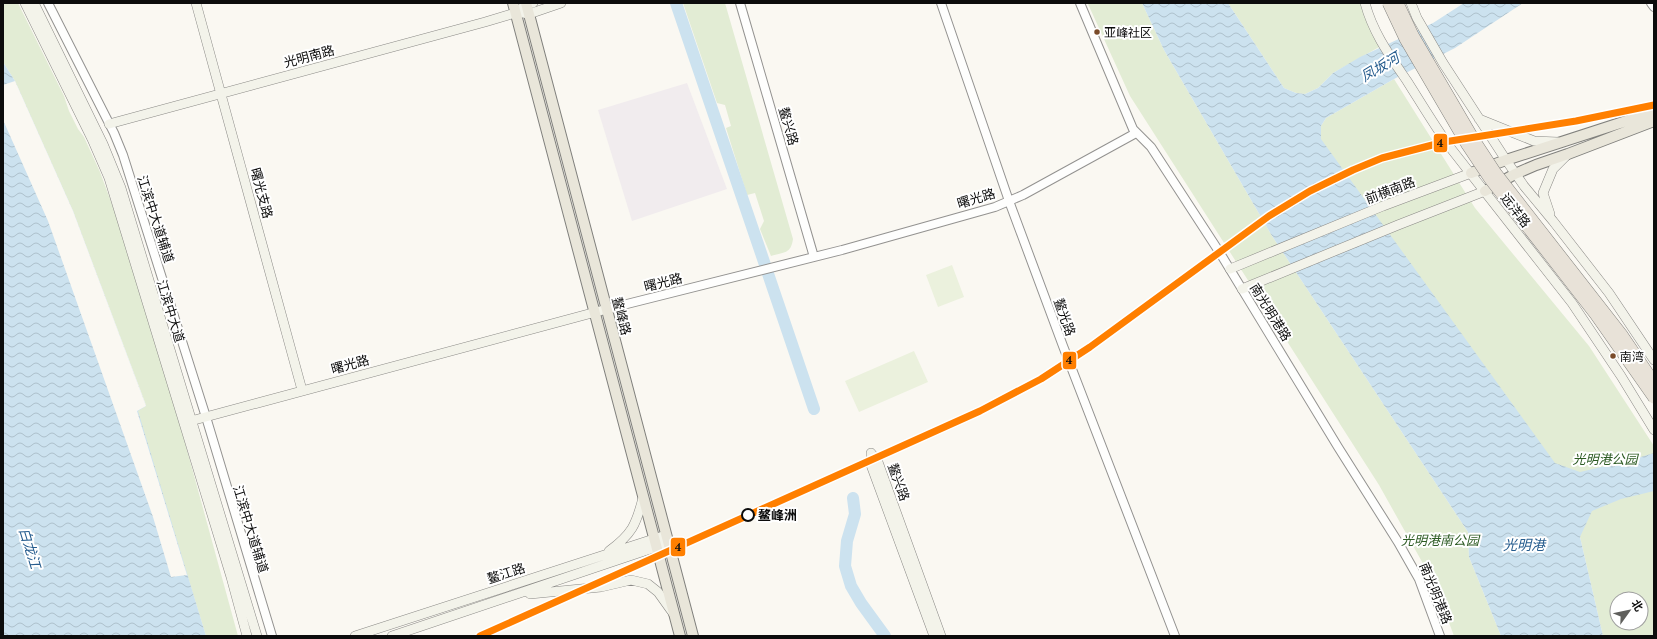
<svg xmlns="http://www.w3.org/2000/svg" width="1657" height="639" font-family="'PT Serif','Noto Sans SC',serif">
	<defs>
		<pattern id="water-waves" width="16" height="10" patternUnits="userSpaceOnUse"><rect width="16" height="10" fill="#cce2ef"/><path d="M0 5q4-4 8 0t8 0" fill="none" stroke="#aec1cc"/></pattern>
	</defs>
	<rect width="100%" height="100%" fill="#faf8f2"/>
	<path fill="#f1ecee" d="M687,83l40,106 -95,32 -34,-111z"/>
	<path fill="#e2ecd4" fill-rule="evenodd" d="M3,3h15l46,93 5,15 9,18 6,8 16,35 26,70 52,175 60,219h-32l-69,-225 9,-6 -73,-194 -58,-130 -12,-19z
		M683,3h42l68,236c-2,15 -9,13 -22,17l-11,-27 4,-8 -9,-28 -8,2 -21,-67 5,-2 -6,-21 -8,-2z
		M1090,3h52l22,47 108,186 196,296 1,25 32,79h-47l-19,-51 -56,-100 -249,-389 -42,-92z
		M1228,3h134l19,43 -48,27 -15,15 -13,6 -9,-1 -12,-5z
		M1394,79l81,129 114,138 65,100v190h-51l-23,-99 -259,-397v-14l5,-8zM1617,599h24v24h-24z"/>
	<path fill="#ebf1dd" d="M952,265l12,32 -26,10 -12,-32z
		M914,351l14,31 -69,30 -14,-31z"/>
	<path fill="url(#water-waves)" d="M1142,3h86l56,85 12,5 9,1 13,-6 15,-15 27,-16 73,-34 31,-20h59l-68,45 -61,31 -68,39 -5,8v13l234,324 25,9 51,-12 23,-7v38l-33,8 -29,12 -12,26 23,99h-102l-32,-79 -1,-25 -196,-296 -108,-186z
		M3,62l12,19 58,130 73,195 -8,5 68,225h-203z"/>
	<path fill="#faf8f2" d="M15,81l58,130 73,195 -9,5 50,164 -16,2 -18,-60 -105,-296 -45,-101v-35z"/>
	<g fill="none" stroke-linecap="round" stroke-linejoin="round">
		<path stroke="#cce2ef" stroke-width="12" d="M676,3l138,406
			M853,498l2,16 -8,27 -2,25 6,20 10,17 24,33"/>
		<g stroke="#939290" stroke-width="10">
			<path id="tertiary" d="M48,3l66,130 9,22 83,262 66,219
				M740,3l74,254
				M941,3l68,198 54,145 112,290
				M1080,3l53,126 18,18 69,106 118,194 60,95 21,37 21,57
				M1651,3l3,4
				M607,309l235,-59 153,-43 28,-12 113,-62"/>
		</g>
		<g stroke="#8a8986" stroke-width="10">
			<path id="secondary" d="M25,3l67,136 17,39 122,399 16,59
				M34,3l69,141 18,44 136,448
				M196,3l106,387
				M1365,3c8,30 25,53 42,78 14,22 27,44 42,65l123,157 49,73 33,54
				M1411,3l6,15 26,45 63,97 18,26 29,35 56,72 45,67
				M523,13l6,1 32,-11
				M1479,119l55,22 24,1
				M109,124l376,-102 30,-9 11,-8 7,-2
				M1550,214l-7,-21 10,-24 15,-15
				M1230,269l153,-63 88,-33
				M1242,289l156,-64 87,-34
				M187,422l420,-113
				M871,453l7,9 63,174
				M871,453v12l63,171
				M609,551c23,-17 27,-26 34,-53
				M530,594l71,-7 30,-7 17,4 10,8 15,21
				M355,636l311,-101
				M392,636l276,-93"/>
		</g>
		<g stroke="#80807d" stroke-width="12">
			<path id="primary" d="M513,3l167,633
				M526,3l167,633
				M1471,173l35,-13 148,-48
				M1485,191l30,-17 21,-9 32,-11 86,-33"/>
		</g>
		<use href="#tertiary" stroke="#fefefd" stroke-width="8"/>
		<use href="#secondary" stroke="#f3f3ea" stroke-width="9"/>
		<use href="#primary" stroke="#e9e6da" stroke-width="10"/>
		<g stroke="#80807d" stroke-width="12" stroke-linecap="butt">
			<path id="trunk-bridge" d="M1388,3l17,36 62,106 22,33 106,136 59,84
				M1398,3l15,32 62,106 21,32 127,163 31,46"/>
		</g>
		<use href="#trunk-bridge" stroke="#e8e2d8" stroke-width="11"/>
		<g stroke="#fff" stroke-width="10">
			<path id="metro-1" d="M480,636l500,-225 61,-32 49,-32 179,-131 41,-25 43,-21 29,-12 62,-16 132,-21 78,-16"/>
		</g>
		<use href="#metro-1" stroke="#ff7f00" stroke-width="7"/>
	</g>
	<g fill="#7a4b2a" stroke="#fff" stroke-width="1.5">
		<circle cx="1097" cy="32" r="3.5"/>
		<circle cx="1613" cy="356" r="3.5"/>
	</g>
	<circle fill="#fff" stroke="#0c0c0c" stroke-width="2" cx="748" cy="515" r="6"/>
	<g text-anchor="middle" stroke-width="4" stroke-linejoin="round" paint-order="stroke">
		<g font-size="12" fill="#0c0c0c" stroke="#fff" text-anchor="start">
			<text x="1104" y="37">亚峰社区</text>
			<text x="1620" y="361">南湾</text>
		</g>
		<g font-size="13" fill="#0c0c0c" stroke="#fff">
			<text transform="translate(309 56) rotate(-15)" y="5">光明南路</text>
			<text transform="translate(789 126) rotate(74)" y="5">鳌兴路</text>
			<text transform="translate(1390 190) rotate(-21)" y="5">前横南路</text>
			<text transform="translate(262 193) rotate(75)" y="5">曙光支路</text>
			<text transform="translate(976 198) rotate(-17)" y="5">曙光路</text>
			<text transform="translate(1516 210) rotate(52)" y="5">远洋路</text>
			<text transform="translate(156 219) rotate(72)" y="5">江滨中大道辅道</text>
			<text transform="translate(663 282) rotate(-14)" y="5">曙光路</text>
			<text transform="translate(171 311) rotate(73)" y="5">江滨中大道</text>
			<text transform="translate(1271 312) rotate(58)" y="5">南光明港路</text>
			<text transform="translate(622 316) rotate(75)" y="5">鳌峰路</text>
			<text transform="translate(1065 317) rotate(70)" y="5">鳌光路</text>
			<text transform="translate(350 364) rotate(-15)" y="5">曙光路</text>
			<text transform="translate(899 482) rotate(70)" y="5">鳌兴路</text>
			<text transform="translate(251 529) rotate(73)" y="5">江滨中大道辅道</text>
			<text transform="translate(506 573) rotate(-18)" y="5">鳌江路</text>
			<text transform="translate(1436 593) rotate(68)" y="5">南光明港路</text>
		</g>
		<g font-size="13" font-style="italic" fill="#2e5c25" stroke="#fff">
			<text x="1605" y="464">光明港公园</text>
			<text x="1440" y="545">光明港南公园</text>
		</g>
		<g font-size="13" font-weight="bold" fill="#0c0c0c" stroke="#fff" text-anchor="start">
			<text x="758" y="520">鳌峰洲</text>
		</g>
		<g font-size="14" font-style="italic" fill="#255c8e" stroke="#fff">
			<text transform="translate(1380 67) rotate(-31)" y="5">凤坂河</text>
			<text x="1524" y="550">光明港</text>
			<text transform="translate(30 548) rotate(73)" y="5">白龙江</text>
		</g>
	</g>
	<g stroke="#fff" stroke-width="1.5">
		<rect x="1433" y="133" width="15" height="20" rx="4" fill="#ff7f00"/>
		<rect x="1062" y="351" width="15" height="19" rx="4" fill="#ff7f00"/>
		<rect x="670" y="537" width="16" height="20" rx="4" fill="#ff7f00"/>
	</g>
	<g font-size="11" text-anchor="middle" font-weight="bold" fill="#111">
		<text x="1440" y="147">4</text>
		<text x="1069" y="364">4</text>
		<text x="678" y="551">4</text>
	</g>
	<rect width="1657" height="639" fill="none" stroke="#0c0c0c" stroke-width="8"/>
	<g transform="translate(1629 611) rotate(57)"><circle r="19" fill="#ffffff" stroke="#9e9e9e"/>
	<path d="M0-3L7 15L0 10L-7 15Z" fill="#5f5f5c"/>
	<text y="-6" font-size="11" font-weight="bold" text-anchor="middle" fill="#0c0c0c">北</text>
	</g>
</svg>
